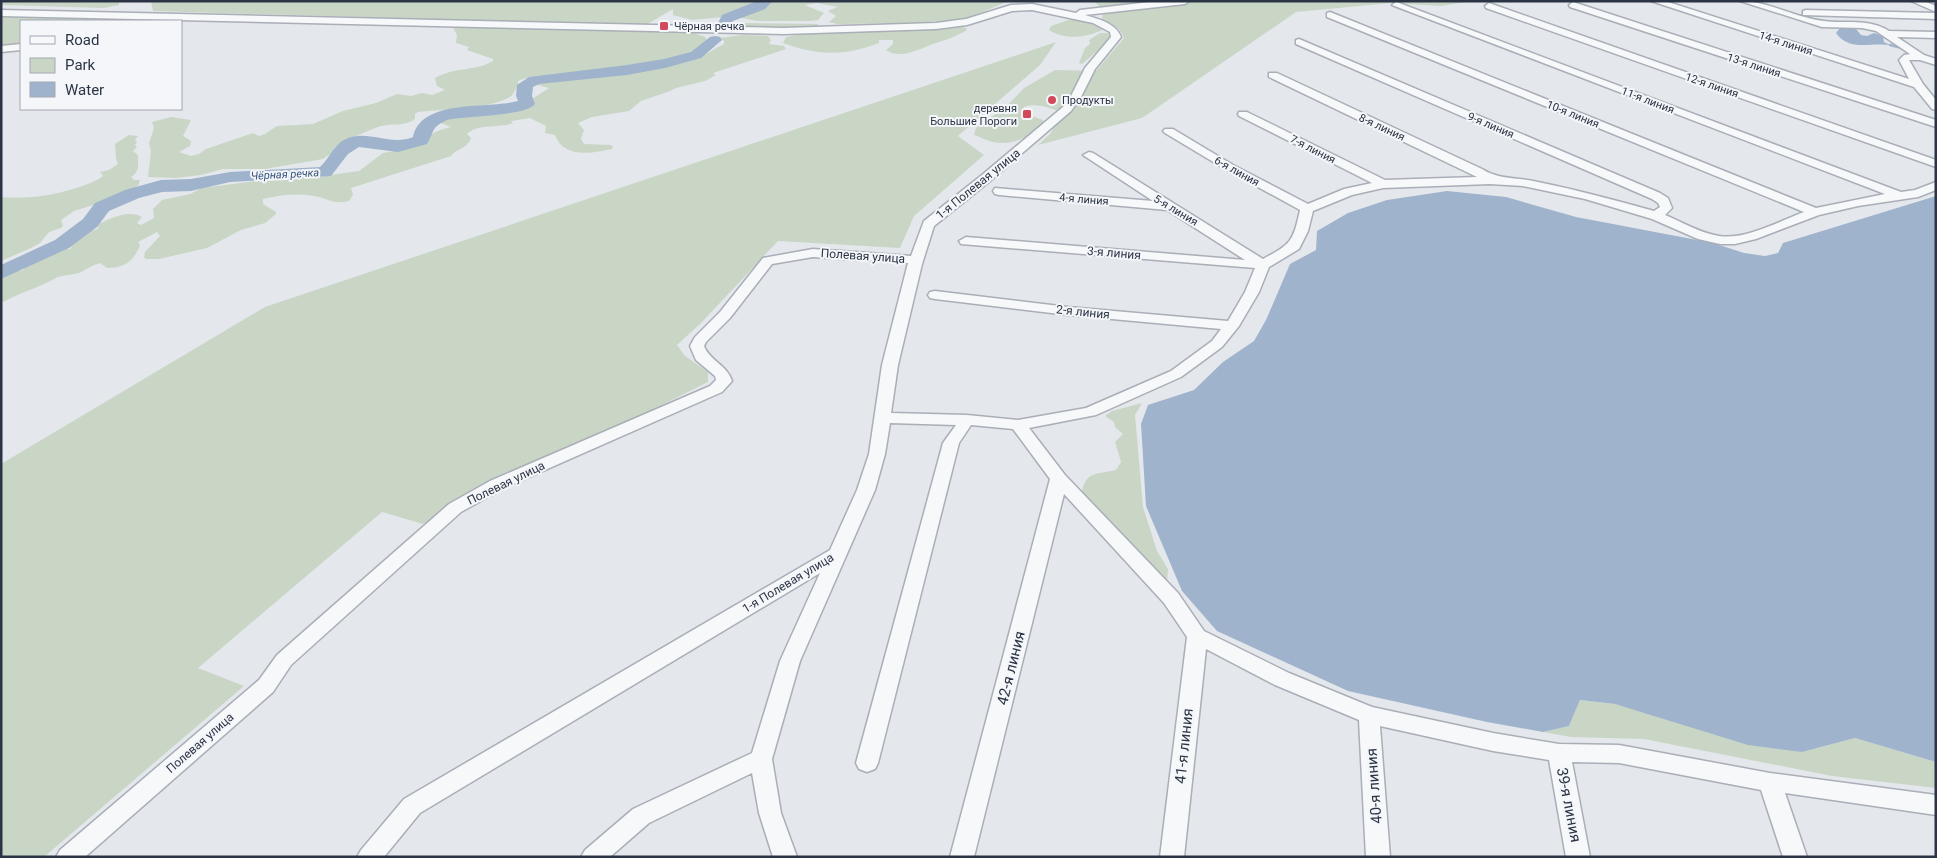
<svg xmlns="http://www.w3.org/2000/svg" width="1937" height="858" font-family="Roboto,sans-serif">
	<rect width="100%" height="100%" fill="#e4e7ec"/>
	<path fill="#c9d6c5" d="M1,1h113l5,1v3l-15,3 -103,-3z
		M151,1h858l-44,18 -50,4 -78,1 -8,-2 7,-6 -8,-5 10,-4 -21,-4 -12,2 19,8 -6,7 -7,1h-54l-24,-5 -41,4 -19,-5v-6l-27,16 -493,-14z
		M1093,1h379l-31,5 -50,-3 -95,9 -154,106 -104,27 13,-12 5,-10 9,-9c-13,-5 -27,-12 -41,-7l-1,6 20,7 1,4c-14,13 -32,22 -51,18 -6,-1 -12,-5 -19,-7l2,-7 31,-22 17,-18 31,-18 41,1 28,-33c-4,-11 -12,-14 -22,-18l1,-6 4,-2z
		M1,14l149,5 -1,2h-128v25l-20,1z
		M1074,18l20,5 10,6c-15,8 -38,12 -55,1l2,-4z
		M735,23l83,1v2l-34,3 -54,-2 -3,-2z
		M501,27l193,6 11,4 4,6 -1,4 -24,11c15,3 27,-8 40,-14v-3l-4,-3 22,-3 26,1 3,4 -2,4 15,2 2,3 -73,24 3,2 -11,6 -29,7 -6,3 -29,10 -12,10 -37,6 -14,6 6,7 -3,9 3,5 26,1 3,1 -1,3c-19,4 -48,10 -57,-14l-10,-2 1,-7 -16,-8 -18,3 -1,1 2,1c-14,6 -35,0 -46,11l4,4c-4,11 -14,10 -20,18l-100,32 2,7 -4,6c-18,4 -20,-3 -35,-5 -17,-3 -34,-1 -51,3v5l13,8v2l-11,9 -24,7 -34,18 -48,11h-13l-2,-2 1,-5 15,-16 -3,-4 -19,10 2,3c-6,16 -15,23 -33,23l-7,-5c-8,2 -14,7 -21,10 -8,2 -17,2 -23,5 -18,10 -37,15 -55,25v-30l23,-3 -1,-3 10,-6 9,-1 -1,-7 9,-4h20l2,-1 -3,-2v-2c4,-4 8,-9 13,-12 6,-2 11,0 17,-4l-3,-3c14,-6 32,-16 46,-8l-5,6 4,2 13,-7 -1,-9 9,-9 28,-6 12,-6 54,-7 60,-4 43,-6 24,-18 17,-3 26,-9c5,-10 15,-11 25,-14l-10,-4v-4l5,-2 79,-9 1,-5 23,-15 -16,-4 21,-3c-9,-7 -26,-5 -36,0v4c-2,3 -4,8 -6,10 -11,13 -75,15 -94,17l-3,2v5c-11,8 -22,4 -34,7 -17,6 -33,13 -47,22l-1,4 -10,7 -58,10h-42l-22,6 -25,3 -28,-1 3,-26 -2,-8 5,-15 -2,-6 19,-5 20,3 -8,16 8,5 -1,5 -11,6 12,4 8,-2 7,-5 47,-16 6,3 6,-2 12,-8 36,-2 30,-13 33,-8 21,-9 14,2 11,-3 10,2 13,-5 -8,-4 -2,-8c22,-12 39,-6 58,-17v-2l-26,-9 2,-3 -13,-4 1,-8 -4,-7z
		M962,27l4,1 1,2c-12,7 -22,10 -34,14 -14,5 -32,16 -47,6l7,-6v-4h-14v3c-34,13 -60,13 -96,0l3,-6 25,-5 29,1z
		M1100,33h8l2,3 -1,5 -27,23 -3,-1 6,-15 5,-4 -1,-4z
		M1056,42l-16,23 -82,71 26,19 -70,61 -14,32 -122,-7 -77,82 -24,22 8,11 23,16v10l-285,142 -41,-12 -184,156 46,18 -200,171h-43v-393l264,-157z
		M129,135l9,1 -3,4 2,2 -2,3 2,2 -4,4 5,4c0,10 2,16 -7,22l3,3h6l-2,6 -35,16 -29,9 -13,9 2,6 -2,2 -12,4 -9,11 -9,5 -30,13v-64c33,3 69,-4 98,-18l4,-3 -3,-4 9,-2 9,-6 -2,-5 -1,-15z
		M1142,403l-7,12 8,92 14,44 11,18 -1,14 -16,-13 -69,-78c3,-21 17,-18 34,-22l5,-8 -6,-20 8,-8 -8,-7 -1,-5 -9,-6 7,-5z
		M1580,700l35,4 187,48 53,-14 81,24v26l-104,-12 -188,-37 -73,-2 -28,-5 26,-6z"/>
	<path fill="#9fb4cc" d="M1840,28l16,1 5,6 6,1 7,-3 9,3 1,6 6,3c-21,-3 -40,7 -54,-12z
		M1447,191l59,6 70,20 137,26 31,10 21,3 13,-3 5,-10 153,-47v566l-81,-24 -53,14 -54,-7 -133,-41 -35,-4 -11,26 -26,6 -56,-10 -139,-31 -131,-60 -35,-40 -36,-85 -5,-82 7,-19 46,-15 29,-28 31,-21 12,-21 24,-56 26,-14 1,-19 31,-18 39,-13z"/>
	<g fill="none" stroke-linecap="round" stroke-linejoin="round">
		<path stroke="#9fb4cc" stroke-width="2.5" d="M1890,45l12,3"/>
		<path fill="#9fb4cc" fill-rule="evenodd" d="M757,1h16l-8,8 -32,12 -6,11h-10l-2,-3 7,-14z
			M715,36l5,1 2,3 -21,18 -36,10 -38,7 -88,9 -6,3 -1,9 3,8c-8,12 -71,12 -88,16 -18,9 -11,10 -20,24l-29,8 -39,-5 -11,7 -17,22 -101,6 -39,9 -29,1 -23,6 -30,13 -12,16 -28,21 -68,31v-14l54,-25 28,-21 12,-16 30,-13 36,-10 30,-1 39,-7 90,-5c9,-8 13,-21 24,-27 22,-12 46,7 69,-3 8,-39 76,-28 105,-36l-2,-5 1,-11 12,-8 98,-12 37,-6 27,-7 19,-15z"/>
		<g stroke="#a9aeb7" stroke-width="3">
			<path id="minor" d="M1159,1h30l-4,3 -100,11c13,4 31,8 36,22l-26,32 -14,28 -10,14 -81,70 -56,45 -12,38 -24,101 -7,48 76,2 51,5 68,-12 85,-37 41,-30 9,-12 -153,-14 -133,-16 -5,-1 -2,-3 2,-3 5,-1 133,16 160,14 17,-29 10,-24 -294,-24 -2,-3 7,-4 279,23 -78,-50 -168,-15 -4,-1 -2,-3 2,-3 158,13 -70,-46 6,-3 4,1 170,106c28,-15 30,-17 37,-49l-75,-41 -60,-36 -2,-2 2,-2h8l60,36 75,39 36,-15 28,-6 -133,-67 -1,-2 1,-2h8l138,68 92,-3 -208,-100v-4h8l205,96c17,11 36,8 56,13 39,8 77,18 116,29l6,-4 -2,-4 -6,-4 -356,-155v-4l3,-1 361,154 8,5 4,10 -7,7c17,7 35,18 54,21 26,4 61,-15 85,-24l-477,-195v-4l3,-1 486,196 69,-14 -493,-189 4,-3 3,1 502,189 14,-2 21,-8v8l-18,7 -60,9 -39,9 -63,24 -21,5h-15l-22,-5 -46,-20 -67,-20 -62,-13 -33,-2 -107,4 -31,7 -39,16 -5,20 -9,18 -30,18 -10,25 -20,34 -17,21 -41,30 -85,38 -67,13 36,47 113,118 26,38 85,42 83,34 121,26 66,11 60,1 151,28 166,22v20l-151,-22 22,64h-24l-22,-67 -142,-27 -47,-1 18,95h-24l-17,-97 -56,-9 -113,-25 10,131h-24l-7,-137 -84,-35 -69,-36 -22,208h-24l27,-220 -23,-34 -100,-109 -90,363h-24l100,-378 -37,-50 -42,-4 -12,18 -81,320 -3,6 -8,3 -8,-3 -3,-6 87,-320 13,-18 -66,-2 -5,31 -10,36 -75,171 -28,98 9,54 16,44h-24l-14,-44 -7,-40 -103,50 -39,34h-29l4,-7 48,-41 119,-56 28,-92 40,-88 -400,240 -36,44h-27l4,-7 43,-51 426,-249 27,-60 12,-36 13,-89 26,-102 -95,-6 -41,7 -42,54 -24,24 -2,4c6,15 23,19 28,35l-10,11 -220,97 -41,23 -170,153 -18,27 -188,165h-29l4,-7 199,-170 18,-25 172,-151 41,-23 220,-95 6,-6 -1,-4 -19,-16 -6,-14 5,-9 25,-25 43,-54 50,-9 98,7 13,-35 58,-46 81,-68 8,-11 14,-28 26,-31 -1,-5 -17,-9 -61,-13 -20,1 -45,14 -31,4 -152,5 -783,-18v-6l783,18 152,-5 30,-4 45,-14 21,-1 44,9 4,-3z
				M1651,1h14l244,78 -10,-19 5,-5 6,-1 -34,-23 -14,-3 -40,-1 -82,-26c29,0 55,17 84,20 22,3 45,-3 65,10l47,1v6l-39,-1 27,18 12,4v6l-16,-5h-11l14,24 13,16v10l-4,-1 -18,-22z
				M1911,1h13l12,5v6z
				M1573,2l363,118v7l-366,-120 -1,-2z
				M1489,3l447,157v7l-450,-159 -1,-2z
				M1806,10l130,3v6l-133,-4v-4z
				M21,44v6l-20,2v-6z"/>
		</g>
		<use href="#minor" fill="#f7f8fa" fill-rule="evenodd"/>
	</g>
	<g fill="#d1495b" stroke="#f4f6f9" stroke-width="2">
		<rect x="659" y="21" width="10" height="10" rx="2.5"/>
		<circle cx="1052" cy="100" r="5"/>
		<rect x="1022" y="109" width="10" height="10" rx="2.5"/>
	</g>
	<g text-anchor="middle" stroke-width="4" stroke-linejoin="round" paint-order="stroke">
		<g font-size="11" fill="#2b3445" stroke="#f4f6f9" text-anchor="start">
			<text x="674" y="30">Чёрная речка</text>
			<text x="1062" y="104">Продукты</text>
			<text x="1017" y="112" text-anchor="end">деревня<tspan x="1017" dy="13">Большие Пороги</tspan></text>
		</g>
		<g font-size="11" fill="#2b3445" stroke="#f4f6f9">
			<text transform="translate(1786 43) rotate(18)" y="4">14-я линия</text>
			<text transform="translate(1754 65) rotate(18)" y="4">13-я линия</text>
			<text transform="translate(1712 85) rotate(19)" y="4">12-я линия</text>
			<text transform="translate(1648 100) rotate(21)" y="4">11-я линия</text>
			<text transform="translate(1573 114) rotate(22)" y="4">10-я линия</text>
			<text transform="translate(1491 125) rotate(23)" y="4">9-я линия</text>
			<text transform="translate(1382 127) rotate(25)" y="4">8-я линия</text>
			<text transform="translate(1313 149) rotate(27)" y="4">7-я линия</text>
			<text transform="translate(1237 171) rotate(29)" y="4">6-я линия</text>
			<text transform="translate(1084 199) rotate(5)" y="4">4-я линия</text>
			<text transform="translate(1176 210) rotate(31)" y="4">5-я линия</text>
		</g>
		<g font-size="11" font-style="italic" fill="#34527a" stroke="#f4f6f9">
			<text transform="translate(285 174) rotate(-3)" y="4">Чёрная речка</text>
		</g>
		<g font-size="12" fill="#2b3445" stroke="#f4f6f9">
			<text transform="translate(978 184) rotate(-39)" y="4">1-я Полевая улица</text>
			<text transform="translate(1114 253) rotate(5)" y="4">3-я линия</text>
			<text transform="translate(863 256) rotate(4)" y="4">Полевая улица</text>
			<text transform="translate(1083 312) rotate(6)" y="4">2-я линия</text>
			<text transform="translate(506 483) rotate(-26)" y="4">Полевая улица</text>
			<text transform="translate(788 583) rotate(-31)" y="4">1-я Полевая улица</text>
			<text transform="translate(200 743) rotate(-41)" y="4">Полевая улица</text>
		</g>
		<g font-size="15" fill="#2b3445" stroke="#f4f6f9">
			<text transform="translate(1011 668) rotate(-76)" y="5">42-я линия</text>
			<text transform="translate(1184 746) rotate(-84)" y="5">41-я линия</text>
			<text transform="translate(1374 786) rotate(-94)" y="5">40-я линия</text>
			<text transform="translate(1569 805) rotate(79)" y="5">39-я линия</text>
		</g>
	</g>
	<rect width="1937" height="858" fill="none" stroke="#2b3445" stroke-width="5"/>
	<rect x="20" y="20" width="162" height="90" fill="#f4f6f9" stroke="#a4a8b1"/>
	<rect x="30" y="36" width="25" height="8" fill="#f7f8fa" stroke="#a4a8b1"/>
	<text x="65" y="45" font-size="15" fill="#2b3445">Road</text>
	<rect x="30" y="58" width="25" height="15" fill="#c9d6c5" stroke="#a4a8b1"/>
	<text x="65" y="70" font-size="15" fill="#2b3445">Park</text>
	<rect x="30" y="82" width="25" height="15" fill="#9fb4cc" stroke="#a4a8b1"/>
	<text x="65" y="95" font-size="15" fill="#2b3445">Water</text>
</svg>
